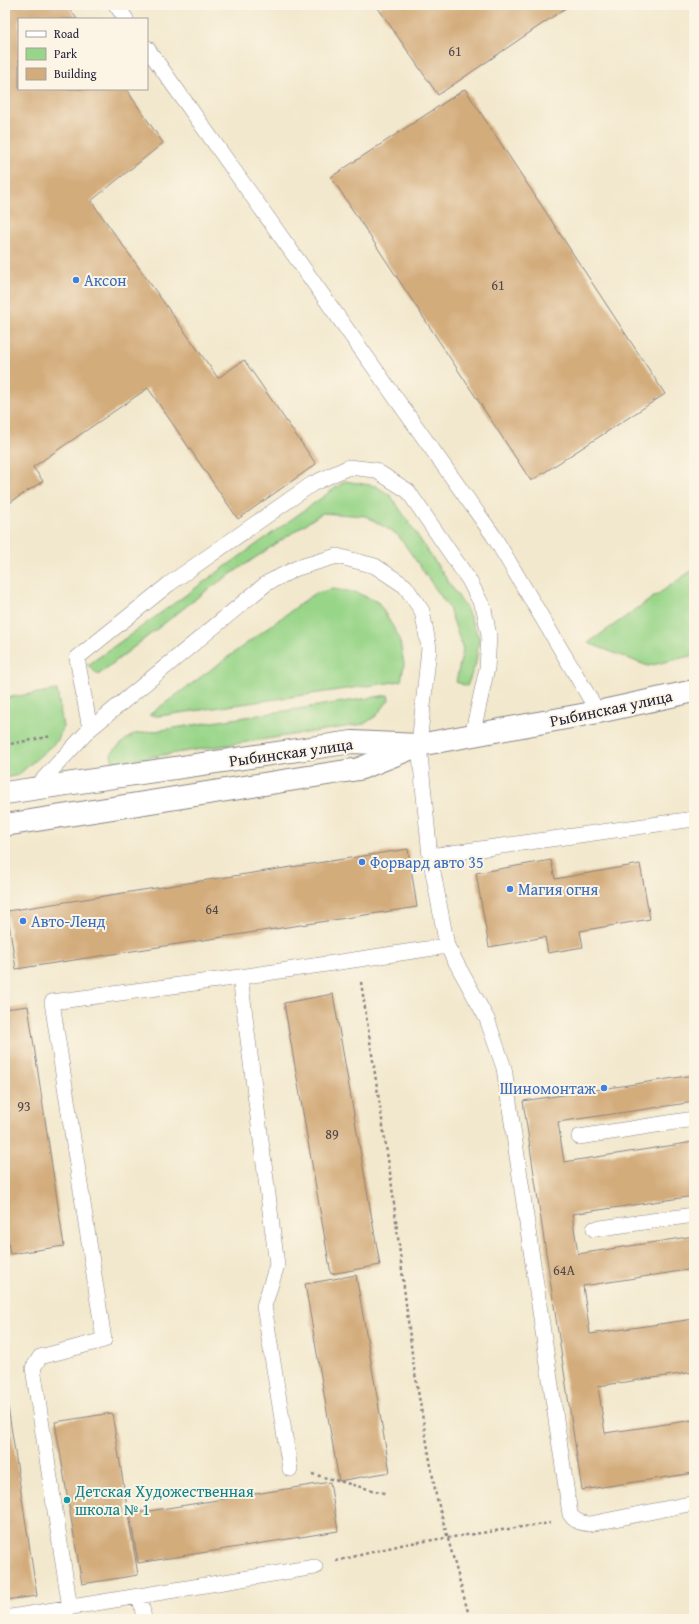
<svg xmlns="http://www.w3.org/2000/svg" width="699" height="1624" font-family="'Gentium Book Plus',serif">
	<rect width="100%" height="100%" fill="#fcf5e5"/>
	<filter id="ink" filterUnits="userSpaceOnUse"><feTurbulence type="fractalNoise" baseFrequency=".025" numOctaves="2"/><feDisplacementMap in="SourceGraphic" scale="8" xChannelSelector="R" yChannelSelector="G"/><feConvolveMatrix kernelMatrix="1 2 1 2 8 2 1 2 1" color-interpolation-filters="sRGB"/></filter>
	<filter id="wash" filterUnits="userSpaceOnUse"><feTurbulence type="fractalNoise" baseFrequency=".012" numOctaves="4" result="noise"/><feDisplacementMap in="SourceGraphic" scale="16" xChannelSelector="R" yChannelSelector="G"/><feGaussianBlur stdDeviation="0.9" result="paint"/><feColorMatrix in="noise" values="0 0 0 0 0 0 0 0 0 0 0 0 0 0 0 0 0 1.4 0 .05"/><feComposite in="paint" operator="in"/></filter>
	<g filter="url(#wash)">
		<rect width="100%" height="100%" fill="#f2e8cd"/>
		<path fill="#99d589" stroke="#5e7c62" d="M345,481l31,5 15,10 75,112 13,30 -3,25 -9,23 -11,-4 7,-33 -14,-41 -51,-73 -32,-19 -44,-3 -115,77 -109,85 -10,-10z
			M694,569v86l-46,11 -60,-23z
			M332,589l23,3 23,10 21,35 5,27 -3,17 -242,35 -10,-1 165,-121z
			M57,690l6,37 -5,13 -40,35 -13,3v-80z
			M388,695l1,5 -13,16 -12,8 -247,38 -5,-2 -1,-6c7,-8 14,-15 24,-20z"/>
		<g id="blocks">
			<path fill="#d3ac7b" d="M5,5h62l10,14h-58v70h107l37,54 -72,58 127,177 26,-18 72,104 -78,55 -90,-131 -115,79 10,14 -38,25z
				M382,5h188l-132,90 -60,-87z
				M465,89l200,305 -134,87 -200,-304z
				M408,849l9,58 -401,62 -9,-58z
				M551,860l4,19 85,-15 10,55 -70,12 3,16 -35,6 -3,-16 -56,10 -13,-74z
				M333,994l47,271 -49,9 -47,-271z
				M28,1006l36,240 -54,8 -5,-33v-212z
				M694,1075v27l-136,20 6,40 130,-20v54l-122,18 6,40 116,-18v33l-111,17 7,48 104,-15v53l-96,14 7,47 89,-13v53l-112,17 -59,-389z
				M356,1275l34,197 -51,9 -34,-197z
				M5,1387l32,209 -32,4z
				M112,1413l26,162 -56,9 -27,-162z
				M330,1482l8,49 -200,32 -8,-49z"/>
		</g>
	</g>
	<g filter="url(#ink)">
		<use href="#blocks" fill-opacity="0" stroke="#8a8584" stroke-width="1"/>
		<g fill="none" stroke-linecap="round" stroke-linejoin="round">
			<g stroke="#8a8584" stroke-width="16">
				<path id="service" d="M116,5l10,14
					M147,48l346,487 105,177
					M90,729l-13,-71 92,-74 143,-100 37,-17 26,3 33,21 61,89 15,29 5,27 -2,32 -15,68
					M34,789l56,-60 177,-146 30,-15 40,-12 38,10 30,20 17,25 7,37 -10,97 11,111 17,90 -207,31 -188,25 52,338 -64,17 -7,11 37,240
					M430,856l264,-37
					M447,946l40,73 17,49 66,446c5,8 11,9 20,10l104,-21
					M240,977l37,288 -13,41 26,163
					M579,1137l115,-18
					M594,1229l100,-14
					M140,1596l4,23
					M5,1618l310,-51"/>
			</g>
			<g stroke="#8a8584" stroke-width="24">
				<path id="primary" d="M5,793l347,-51 67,3 179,-33 96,-21
					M5,825l354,-56 53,-21"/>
			</g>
			<path stroke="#8a8584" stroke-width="2.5" stroke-dasharray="3 3" stroke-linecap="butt" d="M5,745l47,-9
				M361,982l30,197 22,183 23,133 34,124
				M312,1474l75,20
				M336,1561l69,-17 145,-21"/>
			<use href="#service" stroke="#fff" stroke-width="15"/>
			<use href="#primary" stroke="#fff" stroke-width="22"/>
		</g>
	</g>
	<g fill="#3f7fe0" stroke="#fcf5e5" stroke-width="1.5">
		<circle cx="76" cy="280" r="4"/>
		<circle cx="362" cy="862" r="4"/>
		<circle cx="510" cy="889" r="4"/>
		<circle cx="23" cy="921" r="4"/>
		<circle cx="604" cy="1088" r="4"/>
	</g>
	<circle fill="#0f9aa8" stroke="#fcf5e5" stroke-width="1.5" cx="67" cy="1500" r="4"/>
	<g text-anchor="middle" stroke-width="4" stroke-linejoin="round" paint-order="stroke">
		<g font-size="14" fill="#4e444b">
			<text x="455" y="56">61</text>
			<text x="498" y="290">61</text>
			<text x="212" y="914">64</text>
			<text x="24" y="1111">93</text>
			<text x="332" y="1139">89</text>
			<text x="564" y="1275">64А</text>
		</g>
		<g font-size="16" fill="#366cbe" stroke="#fcf5e5" text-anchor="start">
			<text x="84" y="286">Аксон</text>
			<text x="370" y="868">Форвард авто 35</text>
			<text x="518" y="895">Магия огня</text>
			<text x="31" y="927">Авто-Ленд</text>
			<text x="596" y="1094" text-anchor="end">Шиномонтаж</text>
		</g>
		<g font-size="16" fill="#22223b" stroke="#fcf5e5">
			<text transform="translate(611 708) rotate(-12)" y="6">Рыбинская улица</text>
			<text transform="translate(291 752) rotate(-8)" y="6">Рыбинская улица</text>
		</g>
		<g font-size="16" fill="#0d838f" stroke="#fcf5e5" text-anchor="start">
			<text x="75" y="1497">Детская Художественная<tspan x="75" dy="18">школа № 1</tspan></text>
		</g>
	</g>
	<rect width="699" height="1624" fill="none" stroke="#fcf5e5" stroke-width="20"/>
	<rect x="18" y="18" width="130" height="72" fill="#fcf5e5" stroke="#a5a1a1"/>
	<rect x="26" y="31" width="20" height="6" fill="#ffffff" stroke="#a5a1a1"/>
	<text x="54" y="38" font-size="12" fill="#22223b">Road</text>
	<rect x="26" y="48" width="20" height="12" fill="#99d589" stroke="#a5a1a1"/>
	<text x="54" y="58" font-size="12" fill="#22223b">Park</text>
	<rect x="26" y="68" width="20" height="12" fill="#d3ac7b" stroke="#a5a1a1"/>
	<text x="54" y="78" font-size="12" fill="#22223b">Building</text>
</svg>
